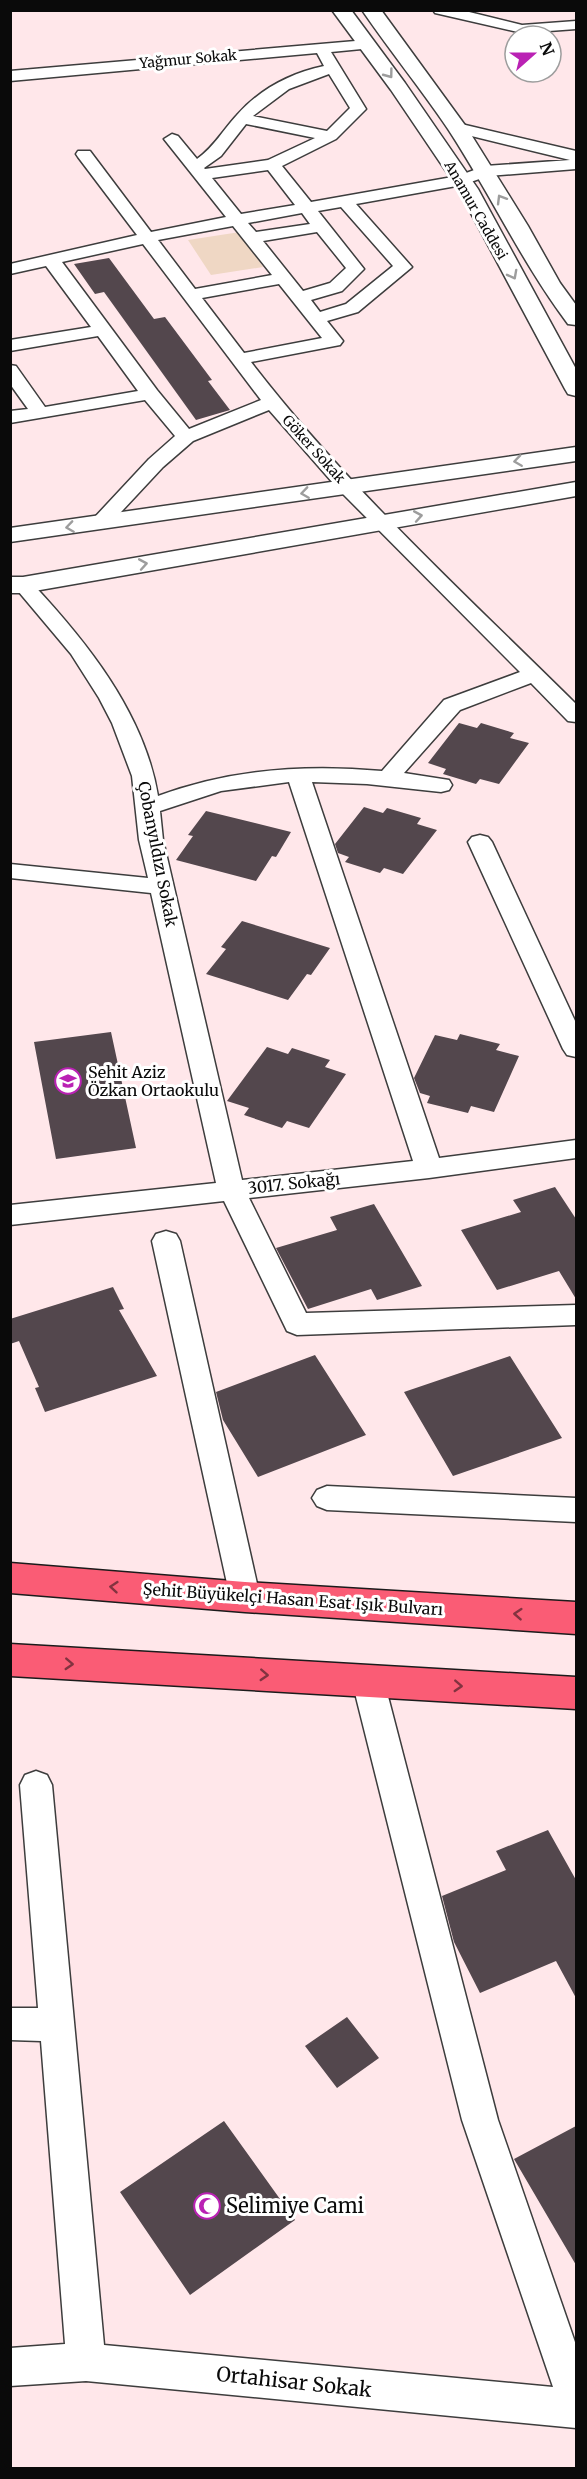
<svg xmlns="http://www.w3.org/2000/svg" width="587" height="2479" font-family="Merriweather,serif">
	<rect width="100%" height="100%" fill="#ffe7ea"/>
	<path fill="#efd7c4" d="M240,232l23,35 -52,8 -23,-35z"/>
	<path fill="#53474d" d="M109,258l45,61 11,-2 47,63 -4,1 22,29 -34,10 -92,-128 -9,2 -21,-30z
		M459,723l18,5 4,-5 33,10 -4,5 19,5 -30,41 -19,-5 -4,5 -33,-10 3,-5 -18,-6z
		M364,807l19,6 4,-5 34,10 -4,6 20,6 -34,44 -19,-6 -4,5 -35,-11 4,-5 -11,-4 -3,-9z
		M206,811l85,21 -15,25 -4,-1 -16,25 -80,-21 17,-24 -5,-1z
		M242,921l88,27 -19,27 -4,-1 -19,26 -82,-26 20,-25 -5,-2z
		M111,1032l25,116 -80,11 -22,-117z
		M460,1034l40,10 -4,6 23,6 -25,56 -23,-6 -3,7 -41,-10 3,-7 -10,-3 -6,-15 21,-43 22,5z
		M267,1047l21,7 4,-6 38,12 -5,7 21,7 -37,54 -22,-7 -5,7 -38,-13 5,-7 -22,-7z
		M555,1187l21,32v80l-17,-28 -62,19 -36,-60 60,-18 -8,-12z
		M374,1204l48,82 -45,14 -6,-11 -63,20 -32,-61 61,-18 -7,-13z
		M113,1287l11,22 -5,1 38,66 -112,36 -10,-24 4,-1 -20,-46 -9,3v-25z
		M315,1355l51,80 -108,42 -35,-57 -7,-28z
		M510,1356l52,82 -109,38 -49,-84z
		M548,1830l28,50v118l-20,-37 -76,32 -26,-51 -12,-46 64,-26 -10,-19z
		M347,2017l32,41 -42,30 -32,-42z
		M224,2121l71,99 -105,75 -70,-103z
		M576,2126v139l-62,-106z"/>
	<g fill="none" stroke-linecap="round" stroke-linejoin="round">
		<g stroke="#3d3d3d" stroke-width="3">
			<path id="minor" d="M433,10h28l61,15 54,-4v8l-54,4 -87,-20z
				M367,40l8,5 -3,3 -41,4 35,57 -30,30 -54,27 29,36 147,-26 27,-10 85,-6 -119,-29 -2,-3 8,-5 119,28v18l-88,7 -26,9 -106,19 56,63 -54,45 -31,9 16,20 -3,4 -89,17c96,125 214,232 325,342v18l-8,-1 -37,-38 -71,27 -56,63 45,7 3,5 -3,5 -8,2 -74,-8 -55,-2 127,376 137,-18v18l-147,20 -180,20 57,115 270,-8v20l-279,10 -10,-4 -63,-130 -214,24v-20l206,-22 -65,-290 -141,-15v-14l138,14 -9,-38 -7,-64 -20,-53 -13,-25 -28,-44 -58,-69 3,-4h14c56,60 114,131 128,215 72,-27 148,-32 224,-25l62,-71 76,-28 -180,-181 -71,-81 -76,31 -30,26 -55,59h-14l-3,-4 3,-4 55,-59 26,-23 -30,-36 -135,23v-12l18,-2 -18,-25v-19l6,1 29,41 93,-16 -40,-55 -88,15v-11l81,-13 -45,-61 -36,8v-10l127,-29 -59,-78 -2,-3 2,-3h12l61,81 75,-15 -62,-78 8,-5 6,2 19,23c17,-12 26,-29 40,-44 23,-26 54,-42 87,-49l-7,-13 -307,28v-10zM329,74l21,34 -23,23 -74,-15 36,-27zM246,124l69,14 -47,22 -63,9 -1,-1 17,-12zM268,170l27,35 -54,9 -29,-36zM341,207l52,59 -47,38 -26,8 -9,-12 31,-9 22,-22 -46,-58zM302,213l8,11 -54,8 -8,-9zM233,226l39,49 -77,14 -37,-49zM317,232l29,36 -16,15 -27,8 -40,-50zM143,244l118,156 -72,29 -32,-39 -95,-128zM279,284l43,54 -78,15 -42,-55zM289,782l124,379 -171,19 -79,-340 -3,-29 61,-20z
				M480,835l8,2 4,5 84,181v34l-9,-2 -4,-6 -95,-207 4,-5z
				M166,1231l10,3 4,7 80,356 -4,9 -11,4 -11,-4 -4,-9 -78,-356 4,-7z
				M327,1486l249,12v24l-249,-12 -10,-4 -5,-8 5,-8z
				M368,1668l11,4 5,9 114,439 78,225v83l-490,-47 -76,5v-38l55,-4 -24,-303 -31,-1v-32h28l-18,-223 5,-10 11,-4 11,4 5,10 52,560 449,42 -91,-267 -110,-439 5,-9z"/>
		</g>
		<g stroke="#3d3d3d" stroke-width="3">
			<path id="tertiary" d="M332,10h19l54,73 73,106 98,180v27l-8,-2 -3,-5 -107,-200 -67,-99z
				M362,10h19l86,118 61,98 32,57 16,22v20l-8,-1c-46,-61 -78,-131 -120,-195 -27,-40 -58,-78 -86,-119z
				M576,447v14l-566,81v-14z
				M576,482v14l-553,97h-13v-16h13z"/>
		</g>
		<g stroke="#1b1b1b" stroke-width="3">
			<path id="primary" d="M10,1563l235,19 331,20v32l-331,-22 -235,-19z
				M10,1644l566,33v32l-566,-33z"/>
		</g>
		<use href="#minor" fill="#fff" fill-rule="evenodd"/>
		<use href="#tertiary" fill="#fff" fill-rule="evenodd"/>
		<use href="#primary" fill="#fa5c75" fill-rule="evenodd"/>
	</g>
	<defs><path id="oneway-chevron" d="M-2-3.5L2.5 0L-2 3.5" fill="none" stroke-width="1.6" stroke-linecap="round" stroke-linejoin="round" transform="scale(1.5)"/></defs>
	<g stroke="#9d9d9d">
		<use href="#oneway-chevron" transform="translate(389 74) rotate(53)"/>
		<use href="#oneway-chevron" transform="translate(501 199) rotate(-121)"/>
		<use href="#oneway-chevron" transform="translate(513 275) rotate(62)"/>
		<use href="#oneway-chevron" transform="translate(518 461) rotate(172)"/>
		<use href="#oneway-chevron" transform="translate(305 493) rotate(172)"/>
		<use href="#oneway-chevron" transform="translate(418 516) rotate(-10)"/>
		<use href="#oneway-chevron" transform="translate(70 527) rotate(172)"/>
		<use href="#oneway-chevron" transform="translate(143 564) rotate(-10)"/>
	</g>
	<g stroke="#823340">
		<use href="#oneway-chevron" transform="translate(114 1587) rotate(-175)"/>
		<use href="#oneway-chevron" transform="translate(518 1614) rotate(-176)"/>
		<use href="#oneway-chevron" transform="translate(69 1664) rotate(3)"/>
		<use href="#oneway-chevron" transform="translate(264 1675) rotate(3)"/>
		<use href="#oneway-chevron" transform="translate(458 1686) rotate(3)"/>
	</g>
	<defs>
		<g id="school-ring" transform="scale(1.35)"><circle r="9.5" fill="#fff" stroke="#ba22b4" stroke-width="1.5"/><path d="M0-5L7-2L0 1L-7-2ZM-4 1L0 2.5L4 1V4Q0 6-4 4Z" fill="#ba22b4"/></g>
		<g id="mosque-ring" transform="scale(1.35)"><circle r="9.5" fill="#fff" stroke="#ba22b4" stroke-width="1.5"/><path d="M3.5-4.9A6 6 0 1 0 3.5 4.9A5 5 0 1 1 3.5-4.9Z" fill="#ba22b4"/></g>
	</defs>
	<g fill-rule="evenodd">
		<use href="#school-ring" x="68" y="1081"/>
		<use href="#mosque-ring" x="207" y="2206"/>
	</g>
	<g text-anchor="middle" stroke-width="6" stroke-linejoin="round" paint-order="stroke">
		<g font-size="14" fill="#0a0a0a" stroke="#fff">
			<text transform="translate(188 59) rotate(-5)" y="5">Yağmur Sokak</text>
			<text transform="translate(476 210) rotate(60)" y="5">Anamur Caddesi</text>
			<text transform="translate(314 449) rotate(48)" y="5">Göker Sokak</text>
		</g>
		<g font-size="16" fill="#0a0a0a" stroke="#fff">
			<text transform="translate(158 854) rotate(79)" y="6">Çobanyıldızı Sokak</text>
			<text transform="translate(294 1183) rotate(-6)" y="6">3017. Sokağı</text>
			<text transform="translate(293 1599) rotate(4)" y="6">Şehit Büyükelçi Hasan Esat Işık Bulvarı</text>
		</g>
		<g font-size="16" fill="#0a0a0a" stroke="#fff" text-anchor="start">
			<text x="88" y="1078">Şehit Aziz<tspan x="88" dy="18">Özkan Ortaokulu</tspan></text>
		</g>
		<g font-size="20" fill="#0a0a0a" stroke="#fff" text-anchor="start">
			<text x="226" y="2213">Selimiye Cami</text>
		</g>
		<g font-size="20" fill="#0a0a0a" stroke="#fff">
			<text transform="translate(294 2382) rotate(6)" y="7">Ortahisar Sokak</text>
		</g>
	</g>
	<rect width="587" height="2479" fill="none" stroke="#0a0a0a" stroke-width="24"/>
	<g transform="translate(533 54) rotate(69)"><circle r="28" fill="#ffffff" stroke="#9d9d9d" stroke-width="1.5"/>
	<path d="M0-4.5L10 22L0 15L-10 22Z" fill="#ba22b4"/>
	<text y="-9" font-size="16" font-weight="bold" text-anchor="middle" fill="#0a0a0a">N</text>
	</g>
</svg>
